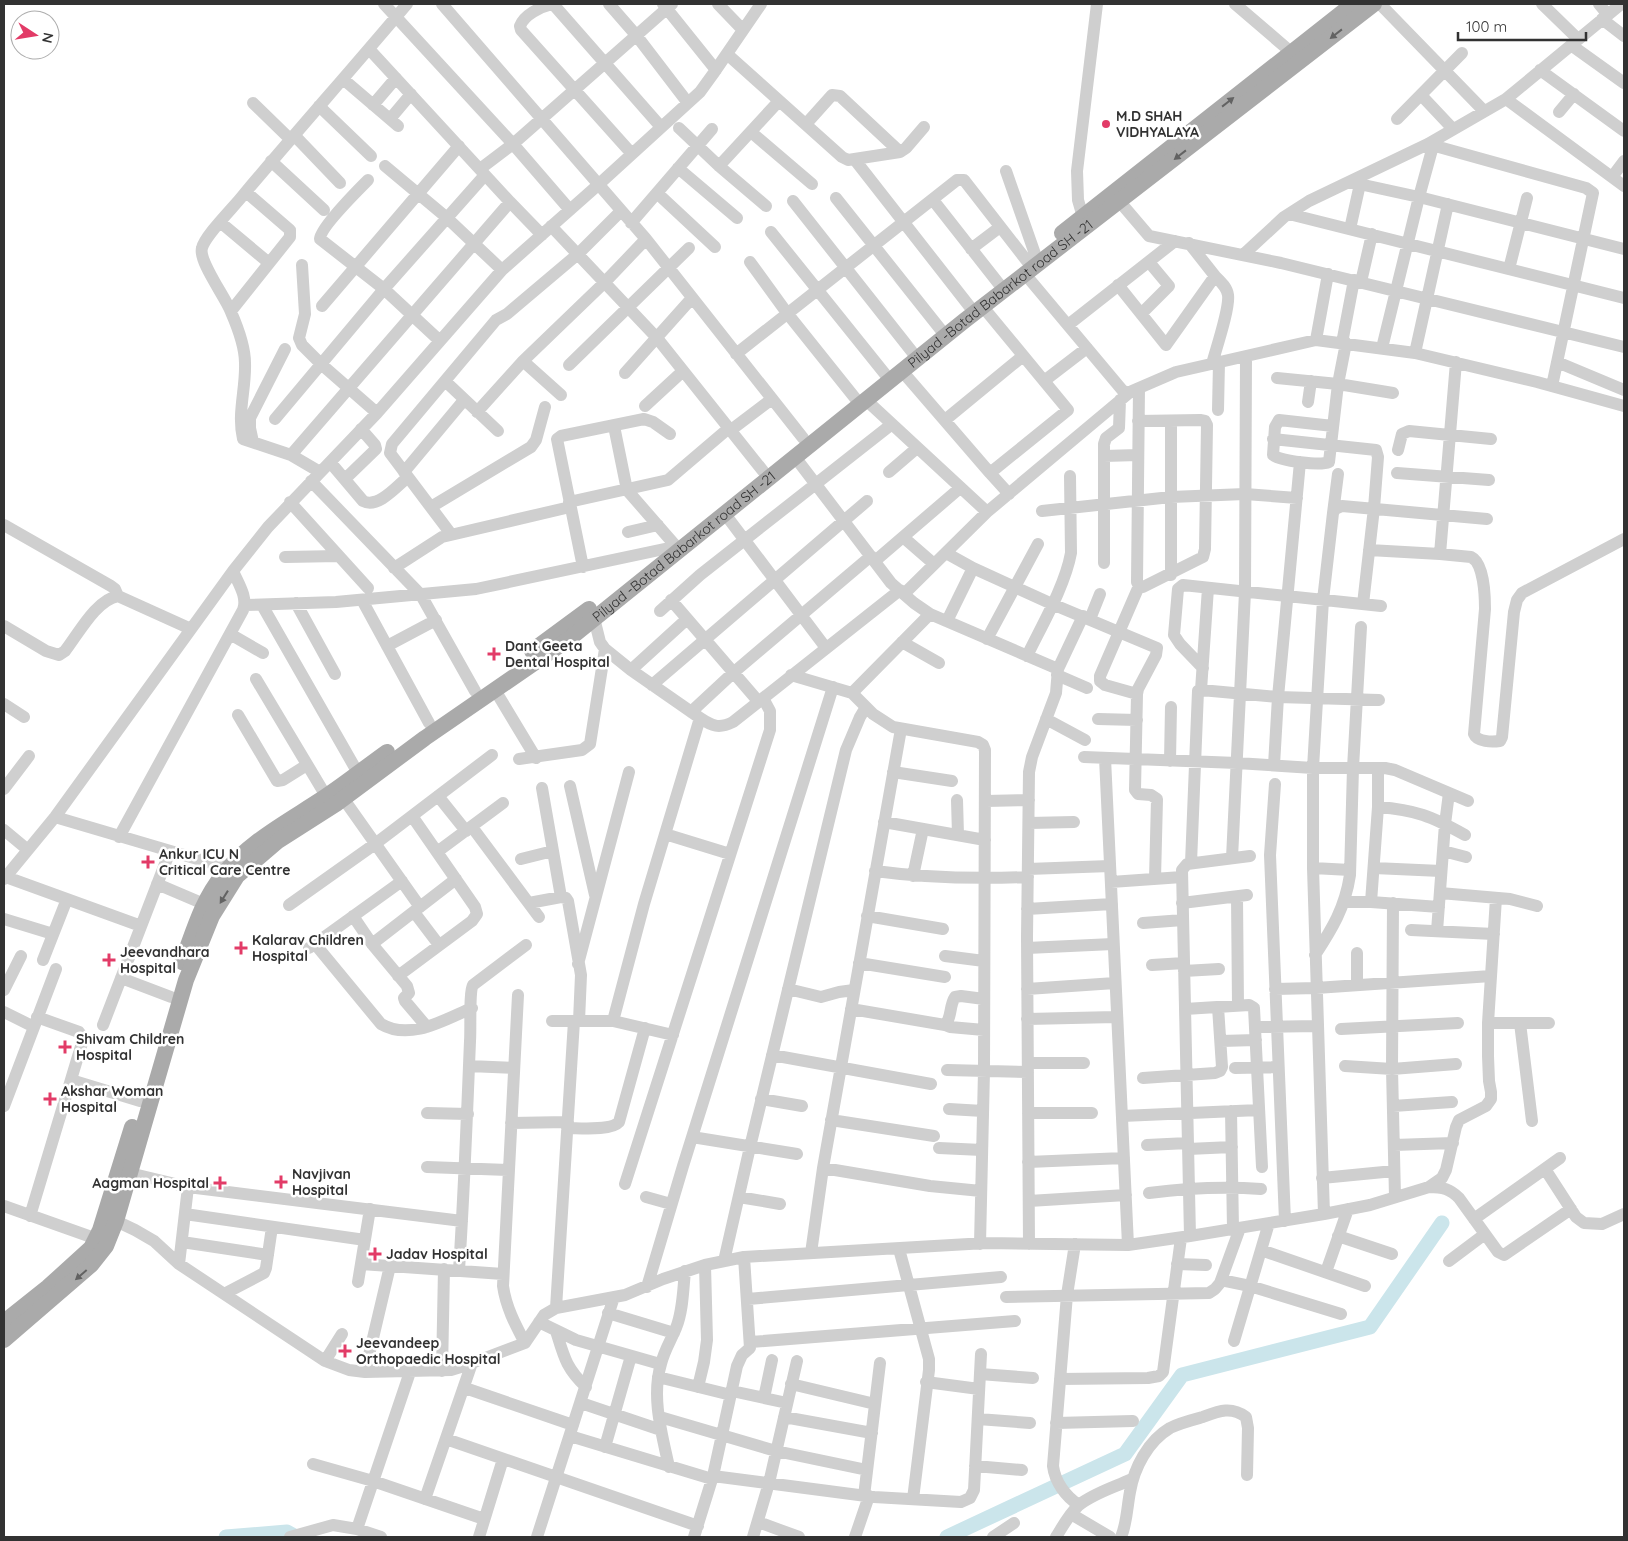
<svg xmlns="http://www.w3.org/2000/svg" width="1628" height="1541" font-family="Quicksand,sans-serif">
	<rect width="100%" height="100%" fill="#fff"/>
	<g fill="none" stroke-linecap="round" stroke-linejoin="round">
		<path stroke="#cbe5eb" stroke-width="15" d="M226,1537l61,-5 9,5
			M947,1537l178,-83 57,-79 188,-48 72,-104"/>
		<path stroke="#cfcfcf" stroke-width="12" d="M384,4l129,140 57,66
			M442,4l204,235 157,199
			M552,4c-12,3 -28,11 -32,22l1,4 111,124
			M553,4l108,123
			M609,4l27,31 52,68
			M663,4l53,66
			M718,4l25,26
			M1235,4l56,48
			M1380,4l104,107
			M1542,4l36,35
			M1599,4l9,11
			M1602,19l22,17
			M1571,45l53,38
			M369,49l141,153 32,33
			M727,54l115,103 6,3 52,-8 6,-4 18,-21
			M1540,70l84,61
			M343,79l55,47
			M1421,95l32,34
			M1506,99l118,87
			M253,103l37,36
			M373,105l23,-27
			M319,106l52,50
			M1559,112l15,-18
			M390,119l21,-25
			M1397,119l65,-66
			M806,124l26,-29 8,1 60,56
			M679,128l40,38 47,40
			M751,132l61,52
			M294,135l46,48
			M1428,144l158,44 7,5 -41,193
			M855,160l115,147
			M271,161l53,49
			M385,166l61,51 56,53
			M719,166l60,-65
			M678,168l59,50
			M480,169l33,-25 159,-140
			M1006,171l29,83
			M1612,177l12,-16
			M368,180c-10,10 -48,48 -48,59l64,50 56,52
			M1350,182l69,15 205,52
			M657,193l58,54
			M836,198l105,132
			M933,200l66,84
			M793,201l120,152
			M1120,202l29,34 132,27 343,84
			M1289,214l335,84
			M220,222l49,41
			M631,223l81,-94
			M1085,224l-7,-24 -1,-29 20,-167
			M551,226l106,112 106,133
			M1350,229l10,-45
			M771,232l114,142
			M971,249l29,-22
			M1243,255l41,-38 25,-16 119,-57 78,-45 115,-95
			M750,262l37,51 68,85
			M302,265l3,49 -6,24 3,7 19,19 56,49
			M1509,269l18,-71
			M1025,274l98,117 6,2 3,-2 44,-19 140,-32 99,13 122,29 87,24
			M1361,282l11,-48
			M1118,285l48,60 49,-69 -26,-33
			M322,306l137,-160
			M983,307l85,103 -78,63 19,21
			M231,311l59,-74v-7l-44,-38
			M1141,314l28,-28 -20,-24
			M1068,325l107,-84
			M1316,340l12,-66
			M1342,343l12,-63
			M1382,348l37,-151 14,-51
			M1415,353l33,-149
			M736,354l221,-174h7l63,81
			M523,361l38,34
			M1557,362l67,28
			M1212,364c4,-15 18,-56 16,-69 -1,-8 -8,-14 -13,-19
			M569,365l120,-117
			M902,371l88,102
			M625,373l67,-75
			M1277,378l61,6 55,9
			M445,381l53,50
			M1044,381l43,-33
			M866,400l121,112
			M1308,402l3,-21
			M645,406l38,-35
			M1218,410l1,-48
			M477,412l46,-51 81,-78 42,-44
			M275,419l109,-130 101,-114
			M945,420l78,-64
			M1138,421l62,-1 5,1 2,4 -2,124 -2,8 -60,30 -4,-1 -2,-4 2,-194
			M614,426l13,64 47,54
			M1333,426l-54,-6 -4,7 -2,28c8,6 47,11 56,7l9,-78 8,-41
			M731,430l41,-31
			M1273,439l103,11 2,7 -4,51 -11,96
			M253,442l-3,-14v-10l35,-69
			M1398,450l4,-16 7,-3 82,8
			M291,455l219,-253
			M1104,456l34,-1
			M795,457l96,126 23,20 16,11 128,55
			M330,462l33,39c15,8 34,-15 45,-24
			M320,472l-29,-17 -48,-16c-6,-26 3,-50 2,-76 0,-17 -7,-35 -14,-51 -5,-14 -33,-51 -29,-64 3,-13 33,-42 42,-54 54,-64 109,-126 163,-190
			M404,472l60,-72
			M889,472l28,-24
			M1397,473l92,7
			M345,479l31,-30 -1,-4 -14,-16
			M311,481l110,114 54,96
			M290,502l78,86
			M569,502l99,-22 61,-52
			M431,507l100,-60 5,-7 9,-33
			M1042,511l129,-14 74,-3 52,4
			M1333,513l5,-39
			M725,514l101,134
			M4,525l107,61 4,3 3,7
			M628,532l30,-7
			M451,534l-61,-81 2,-9 104,-124 11,-6 71,-60 43,-43
			M903,537l31,27
			M1369,550l71,4 16,-192
			M946,553l27,15 79,36 105,44 -1,7 -18,34 -1,5 -2,96 3,4 13,1 6,4 -2,80
			M1440,554l31,3c13,6 14,39 14,52l-11,125c3,8 18,8 26,7l2,-4 12,-125 3,-12 5,-7 102,-54
			M285,557l54,-1
			M875,561l85,-73
			M1104,563v-119l2,-6 13,-10 1,-28
			M583,567l-26,-128 4,-3 83,-17 9,3 17,12
			M394,568l48,-31 128,-30
			M1171,575v-154
			M904,594l83,-82 142,-119
			M362,600l67,123
			M671,600l87,101
			M296,603l39,71
			M245,605l91,-3 140,-13 193,-41
			M262,605l96,168
			M660,611l40,-36 192,-151
			M594,618l6,24 5,7 26,21 69,48c12,8 19,11 33,4l167,-132
			M1090,619l10,-25
			M947,621l26,-53
			M4,626l42,25 13,4 6,-4c14,-18 31,-51 53,-55l73,33
			M230,634l33,19
			M987,639l51,-95
			M902,642l37,21
			M387,646l49,-26
			M1027,656c15,-31 38,-70 44,-103l-1,-77
			M1203,668l-23,-24 -6,-9 4,-46 5,-4 198,21
			M631,670l56,-51
			M791,675l61,18 21,21 20,13 85,15 5,3 2,5 -1,321 -4,173
			M1057,675l30,13
			M256,679l70,117
			M652,685l215,-184
			M495,690l41,68
			M1201,690l7,-102
			M852,693l78,-79
			M1137,694l-32,-9 -5,-4v-5l39,-90
			M4,704l20,13
			M691,712l42,-39 138,-117
			M238,715l39,66 6,-1 24,-15
			M1046,719l39,21
			M1098,719l39,1
			M1084,757l153,6 76,5h72l10,2 73,31
			M1105,758l23,487
			M519,759l63,-9 8,-6 15,-95
			M1170,761l1,-54
			M1274,765l4,-68 22,-235
			M893,772l59,9
			M1275,784l-5,71 15,366
			M570,786l25,109
			M542,788l19,109
			M4,789l25,-33
			M438,796l28,35
			M343,798l77,109
			M957,800l1,35
			M986,801l43,-1
			M1378,807c38,3 53,9 87,28
			M55,817l173,51
			M884,822l101,18
			M1029,823l45,-1
			M472,827l67,90
			M4,830l24,20
			M665,834l65,20
			M119,837l124,-227c5,-13 -5,-27 -10,-39
			M1443,851l23,6
			M437,852l66,-49
			M1232,858l13,-266 1,-236
			M521,859l32,-8
			M1191,863l7,-172 3,-1 77,7 101,3
			M1313,868l37,2
			M1374,868l67,3
			M1028,869l82,-3
			M875,871c51,7 101,8 153,6
			M913,876l10,-47
			M6,877l135,49
			M4,879l51,-62 178,-246 35,-44 109,-114 125,-143 96,-85 102,-93 13,-18 48,-70
			M1111,882l71,-5
			M157,884l47,20
			M1440,893l70,6 27,7
			M1237,897l1,109
			M1344,902h27l68,5
			M1371,902l7,-95v-39
			M529,903l32,-6 5,1 2,3 13,74 -2,46
			M1182,903l65,-8
			M1393,903l-1,166 3,128
			M289,905l86,-61 117,-89
			M1027,909l85,-5
			M414,912l25,33
			M353,916l19,28 35,42 2,7 -5,5 1,3 22,26
			M867,916l76,13
			M4,919l49,15
			M1143,923l40,-3
			M1411,930l83,4
			M1437,931l8,-107 4,-31
			M315,944l66,80c29,17 63,-4 91,-16
			M372,944l84,-65
			M309,948l93,-67
			M1027,948l86,-4
			M1357,953v32
			M1315,955c17,-26 30,-47 35,-80l3,-107 8,-141
			M945,956l39,5
			M43,960l24,-61
			M859,963l86,14
			M578,964l51,-192
			M1152,965l32,-2
			M1184,971l35,-2
			M398,976l74,-55 5,-7 -2,-7 -63,-91
			M121,978l50,19
			M788,989l33,8 18,-5 15,-2
			M1027,989l88,-6
			M1275,989l41,-1 175,-12
			M4,990l17,-34
			M518,995l-15,291c3,21 12,38 22,57
			M851,1009l94,16c7,-7 4,-19 10,-28l6,-1 23,3
			M1185,1009l64,-4 5,3 8,159
			M4,1012l30,15
			M1027,1019l89,-2
			M552,1021h61l60,14
			M613,1021l31,-117 56,-186
			M1488,1023h61
			M1520,1023l12,98
			M103,1025l67,-174
			M945,1025l5,2 34,3
			M1255,1027l63,-1
			M1341,1029l117,-6
			M1221,1041l35,-1
			M772,1055l159,29
			M1028,1063h56
			M469,1066l45,2
			M1345,1066l47,3 64,-5
			M1235,1068l43,-1
			M947,1070l81,2
			M1143,1078l72,-5 5,-2 2,-4 -4,-60
			M71,1080l69,21
			M761,1099l41,7
			M4,1106l52,-137
			M1393,1106l59,-4
			M949,1109l34,2
			M1231,1111l2,118
			M427,1113l41,1
			M1028,1113h64
			M1122,1116l137,-6
			M831,1120l103,16
			M511,1123l57,-1
			M567,1128c13,0 44,3 52,-6l26,-94
			M692,1137l105,17
			M1147,1145l41,-2
			M1394,1145l59,-2
			M939,1148l43,2
			M1188,1149l44,-2
			M1028,1162l96,-4
			M427,1167l81,3
			M823,1168l107,18 51,5
			M1545,1169l31,48 8,6 18,1 22,-10
			M121,1171l67,16 274,34
			M1322,1178l72,-7
			M625,1184l145,-454v-19l-7,-13
			M1429,1187c14,0 21,2 30,11l39,54 6,3 67,-46
			M1149,1193c38,-5 73,-7 112,-4
			M646,1197l25,7
			M739,1197l41,7
			M1029,1201l97,-6
			M4,1206l93,33
			M185,1214l180,26
			M1324,1214l-11,-346v-100l10,-168 10,-87 2,-4 7,-3 145,13
			M30,1216l52,-173v-7l-3,-4 -42,-15
			M1474,1219l86,-61
			M116,1221l19,9 19,11 25,23 146,97 24,9 16,2 86,-2 13,-4 61,-23 19,-28 12,-7 69,-13 38,-16 42,-14 39,-8 242,-14 142,2 62,-9 134,-22 46,-9 59,-18 13,-9 4,-8 10,-43 3,-7 27,-14 5,-7v-7l-2,-11 -1,-25v-33l8,-125
			M1190,1236l-8,-366 5,-6 63,-8
			M1338,1236l54,18
			M182,1242l86,13
			M1029,1244l-2,-307 2,-165 3,-15 24,-64 2,-24 25,-53
			M1075,1244l-8,51 -14,171c2,16 13,31 26,39
			M899,1249l30,110v11l-16,129
			M1261,1250l104,36
			M811,1253l12,-85 78,-439
			M724,1261l26,-114 96,-397 14,-33 6,-10
			M1449,1261l36,-27
			M179,1264l9,-77
			M361,1264l142,10
			M1177,1264l29,1
			M459,1270c5,-76 8,-153 11,-229 1,-11 -1,-50 3,-56l53,-40
			M1326,1272l22,-63
			M1221,1280l29,6 91,28
			M358,1282l12,-73
			M647,1287l36,-121 150,-479
			M224,1294l40,-21 2,-5 6,-41
			M1006,1297l203,-4 6,-4 5,-6 20,-55
			M748,1299l253,-22
			M556,1308l18,-287
			M608,1313l66,20
			M539,1322l37,18 84,24
			M556,1331c8,26 10,37 30,56
			M1234,1341l35,-118
			M751,1342l264,-21
			M325,1361l17,-27
			M442,1371l2,-102
			M365,1372l25,-106
			M980,1374l53,4
			M658,1377l73,18
			M1060,1379l88,-1 11,-2 4,-4 18,-134
			M926,1382l53,7
			M791,1384l84,20
			M698,1387l6,-25 3,-22 -2,-75
			M465,1388l108,37
			M732,1391l55,12
			M764,1398l8,-38
			M581,1403l80,27
			M660,1417l116,34 91,19
			M784,1417l88,16
			M978,1419l52,4
			M1056,1423l77,-2
			M570,1436l142,43
			M446,1439l252,87
			M605,1447l26,-91
			M313,1464l60,17 111,38
			M975,1466l47,4
			M669,1467c-7,-33 -18,-70 -8,-103 3,-13 10,-24 15,-36 7,-17 7,-38 9,-57
			M713,1476l161,21 87,5 9,-4 4,-8 7,-136
			M864,1496l16,-133
			M425,1499l47,-136
			M1071,1514l39,23
			M758,1522l41,15
			M357,1529l53,-157
			M290,1537l43,-12 24,4 24,8
			M479,1537l24,-78
			M537,1537l77,-240
			M694,1537l19,-61 24,-110 5,-11 8,-7 -6,-91
			M753,1537l16,-54 28,-122
			M855,1537l14,-41
			M993,1537l21,-14
			M1056,1537c7,-11 13,-23 23,-32 15,-12 36,-18 53,-26
			M1121,1537c6,-14 6,-30 9,-45 4,-24 18,-51 40,-64 10,-5 22,-8 33,-11 16,-6 28,-11 43,0l2,11 -1,47"/>
		<g stroke="#aaa" stroke-width="16">
			<path d="M1062,233l291,-229"/>
			<path d="M532,651l57,-42"/>
			<path d="M182,962c11,-29 20,-62 40,-86 27,-35 67,-55 103,-79 21,-14 41,-30 62,-45"/>
			<path d="M4,1322l44,-35 43,-39 9,-18 32,-103"/>
			<path id="s1" d="M4,1340l87,-75 15,-19 10,-25 70,-241 26,-64 25,-40 41,-35 58,-37 89,-66 144,-99 395,-318 410,-317"/>
		</g>
	</g>
	<defs><path id="oneway-solid" d="M-6-.8H1V-3.2L6.5 0L1 3.2V.8H-6Z" transform="scale(1.25)"/></defs>
	<g fill="#626262">
		<use href="#oneway-solid" transform="translate(1336 34) rotate(142)"/>
		<use href="#oneway-solid" transform="translate(1228 102) rotate(-38)"/>
		<use href="#oneway-solid" transform="translate(1180 155) rotate(142)"/>
		<use href="#oneway-solid" transform="translate(224 897) rotate(122)"/>
		<use href="#oneway-solid" transform="translate(81 1275) rotate(139)"/>
	</g>
	<g fill="#e23b67" stroke="#fff" stroke-width="2">
		<circle cx="1106" cy="124" r="5"/>
		<path d="M491.5 646.5h5v5h5v5h-5v5h-5v-5h-5v-5h5z"/>
		<path d="M145.5 854.5h5v5h5v5h-5v5h-5v-5h-5v-5h5z"/>
		<path d="M238.5 940.5h5v5h5v5h-5v5h-5v-5h-5v-5h5z"/>
		<path d="M106.5 952.5h5v5h5v5h-5v5h-5v-5h-5v-5h5z"/>
		<path d="M62.5 1039.5h5v5h5v5h-5v5h-5v-5h-5v-5h5z"/>
		<path d="M47.5 1091.5h5v5h5v5h-5v5h-5v-5h-5v-5h5z"/>
		<path d="M278.5 1174.5h5v5h5v5h-5v5h-5v-5h-5v-5h5z"/>
		<path d="M217.5 1175.5h5v5h5v5h-5v5h-5v-5h-5v-5h5z"/>
		<path d="M372.5 1246.5h5v5h5v5h-5v5h-5v-5h-5v-5h5z"/>
		<path d="M342.5 1343.5h5v5h5v5h-5v5h-5v-5h-5v-5h5z"/>
	</g>
	<g text-anchor="middle" stroke-width="5" stroke-linejoin="round" paint-order="stroke">
		<g font-size="14" font-weight="bold" fill="#323232" stroke="#fff" text-anchor="start">
			<text x="1116" y="121">M.D SHAH<tspan x="1116" dy="16">VIDHYALAYA</tspan></text>
			<text x="505" y="651">Dant Geeta<tspan x="505" dy="16">Dental Hospital</tspan></text>
			<text x="159" y="859">Ankur ICU N<tspan x="159" dy="16">Critical Care Centre</tspan></text>
			<text x="252" y="945">Kalarav Children<tspan x="252" dy="16">Hospital</tspan></text>
			<text x="120" y="957">Jeevandhara<tspan x="120" dy="16">Hospital</tspan></text>
			<text x="76" y="1044">Shivam Children<tspan x="76" dy="16">Hospital</tspan></text>
			<text x="61" y="1096">Akshar Woman<tspan x="61" dy="16">Hospital</tspan></text>
			<text x="292" y="1179">Navjivan<tspan x="292" dy="16">Hospital</tspan></text>
			<text x="209" y="1188" text-anchor="end">Aagman Hospital</text>
			<text x="386" y="1259">Jadav Hospital</text>
			<text x="356" y="1348">Jeevandeep<tspan x="356" dy="16">Orthopaedic Hospital</tspan></text>
		</g>
		<g font-size="14" fill="#323232" stroke="#fff">
			<text dy="5" stroke="none"><textPath href="#s1" startOffset="1494">Pilyad -Botad Babarkot road SH -21</textPath></text>
			<text dy="5" stroke="none"><textPath href="#s1" startOffset="1089">Pilyad -Botad Babarkot road SH -21</textPath></text>
		</g>
	</g>
	<rect width="1628" height="1541" fill="none" stroke="#323232" stroke-width="10"/>
	<g transform="translate(35 35) rotate(102)"><circle r="24" fill="#ffffff" stroke="#adadad"/>
	<path d="M0-4L9 19L0 12L-9 19Z" fill="#e23b67"/>
	<text y="-8" font-size="14" font-weight="bold" text-anchor="middle" fill="#323232">N</text>
	</g>
	<path d="M1458 32v8h128v-8" fill="none" stroke="#323232" stroke-width="2.5"/>
	<text x="1466" y="32" font-size="15" fill="#323232" stroke="#ffffff" stroke-width="4" paint-order="stroke">100 m</text>
</svg>
